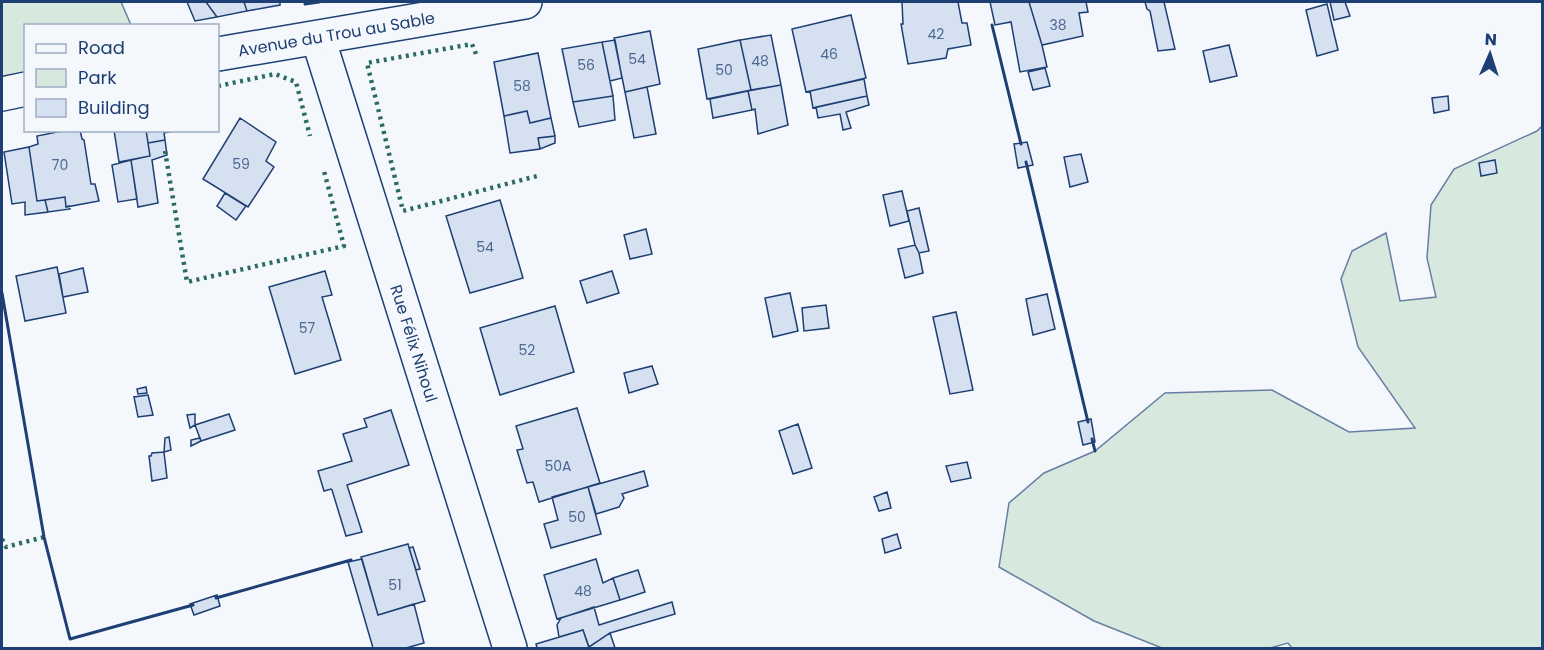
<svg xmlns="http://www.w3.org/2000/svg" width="1544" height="650" font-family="Poppins,sans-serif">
	<rect width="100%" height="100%" fill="#f4f7fb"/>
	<path fill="#d7e8df" stroke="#687fa3" stroke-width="1.5" d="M2,2h119l10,23 -105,1 -1,63 -23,5z
		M1542,126v522h-250l-4,-5 -18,5h-108l-68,-27 -95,-54 10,-64 35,-30 51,-22 70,-58 107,-3 77,42 66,-4 -57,-81 -17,-68 11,-28 34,-18 14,68 36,-4 -9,-39 4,-53 23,-36 83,-38z"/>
	<path fill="#d5e0f0" stroke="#1d3f73" stroke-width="1.5" d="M187,2h19l11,15 -22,4z
		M206,2h38l3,9 -30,6z
		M244,2h36v3l-33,6z
		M902,2h56l4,21h5l4,22 -23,4 -2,9 -38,6 -7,-40h2z
		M990,2h39l13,43 5,22 -27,5 -9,-50 -16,3z
		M1029,2h57l2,10 -9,1 4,23 -41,9z
		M1145,2h19l11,47 -17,2 -8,-40 -3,-2z
		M1330,2h15l5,14 -16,4z
		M1327,4l11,46 -21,6 -11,-46z
		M851,15l15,63 -60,14 -14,-63z
		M650,31l10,53 -35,8 -11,-54z
		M771,35l10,50 -30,5 -11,-50z
		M615,40l7,38 -12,3 -8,-39z
		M740,40l11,50 -44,9 -9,-50z
		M602,42l11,54 -40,6 -11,-53z
		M1229,45l8,31 -27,6 -7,-31z
		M538,53l13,65 -21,5 -3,-12 -23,5 -10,-54z
		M1045,68l5,18 -17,4 -5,-18z
		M864,79l3,17 -54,12 -3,-17z
		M781,85l7,40 -30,9 -3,-25 -3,1 -4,-19z
		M647,87l9,47 -22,4 -9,-46z
		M748,91l4,19 -39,8 -3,-19z
		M613,96l2,24 -36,7 -6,-25z
		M867,96l2,9 -23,7 5,16 -8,2 -3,-16 -22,4 -2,-11z
		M1448,96l1,14 -15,3 -2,-15z
		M527,111l3,12 21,-5 4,18 -17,2 2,11 -30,4 -6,-37z
		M240,118l36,24 -10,19 8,6 -26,40 -45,-28z
		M67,130h13l2,9 2,1 7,44h4l4,17 -33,6 -1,-10 -28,4 -8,-54 9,-3 -1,-8z
		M114,130h32l4,26 -31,6z
		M146,130h32l-14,3 1,7 -17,3z
		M555,136v7l-15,6 -2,-11z
		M165,140l2,15 -15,5 6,43 -20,4 -7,-47 19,-4 -2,-13z
		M1027,142l6,23 -15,3 -4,-24z
		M29,147l8,54 8,-1 3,12 -23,3v-13l-13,2 -8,-52z
		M1081,154l7,28 -18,5 -6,-30z
		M131,160l6,39 -19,3 -6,-37z
		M1495,160l2,13 -16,3 -2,-13z
		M902,191l7,30 -19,5 -7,-31z
		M225,193l21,13 -10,14 -19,-14z
		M65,197l1,10 3,-1 1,3 -22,3 -3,-12z
		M500,200l23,78 -53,15 -24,-77z
		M919,208l10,43 -10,2 -4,-8 -8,-34z
		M646,229l6,25 -22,5 -6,-24z
		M915,245l4,8 4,20 -18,5 -7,-29z
		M57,267l9,46 -41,8 -9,-45z
		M83,268l5,24 -25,5 -4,-23z
		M325,271l7,24 -10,2 19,63 -46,14 -26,-87z
		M612,271l7,22 -32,10 -7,-22z
		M790,293l8,38 -25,6 -8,-39z
		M1047,294l8,35 -22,6 -7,-36z
		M826,305l3,23 -25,3 -2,-23z
		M555,306l19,66 -74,23 -20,-67z
		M956,312l17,78 -23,4 -17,-77z
		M652,366l6,18 -29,9 -5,-20z
		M146,387l1,6 -9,1 -1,-5z
		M148,395l5,20 -15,2 -4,-20z
		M577,408l23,75 -61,19 -6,-20 -6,1 -10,-33 6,-1 -7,-23z
		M391,410l18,55 -62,20 15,47 -16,4 -14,-46 -1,-1 -7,2 -6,-20 34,-10 -9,-27 24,-7 -3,-8z
		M195,414v11l-5,3 -3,-13z
		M229,414l6,16 -34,11 -6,-16z
		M1091,419l4,23 -12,3 -5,-23z
		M798,424l14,44 -19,6 -14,-43z
		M169,437l2,13 -7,2 1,-14z
		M200,438l1,3 -10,5v-6z
		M164,452l3,26 -15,3 -3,-25h2l1,-3z
		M967,462l4,16 -20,4 -5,-16z
		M644,471l4,15 -26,8 2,4 -5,9 -23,7 -8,-27z
		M588,487l13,47 -50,14 -7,-24 14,-4 -6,-23z
		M887,492l4,16 -12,3 -5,-14z
		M897,534l4,14 -16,5 -3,-14z
		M408,544l17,57 -47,14 -17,-58z
		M413,547l7,22 -4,1 -7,-22z
		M362,559l16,56 36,-11 10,39 -18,5h-33l-25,-86z
		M596,559l7,24 10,-5 7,22 -63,19 -13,-44z
		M638,570l7,22 -25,8 -7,-22z
		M217,595l3,11 -26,9 -4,-11z
		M672,602l3,12 -65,19 -21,14 -6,-17 -24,7 -2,-12 4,-7 33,-11 5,18z
		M583,630l6,18h-52l-1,-4z
		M610,633l5,15h-26v-1z"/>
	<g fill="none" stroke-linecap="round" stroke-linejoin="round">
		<g stroke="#1d3f73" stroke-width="36">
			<g id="minor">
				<path id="s1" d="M318,38l192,610"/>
				<path id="s2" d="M218,54l307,-52"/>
				<path d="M2,94l24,-5"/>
			</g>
		</g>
		<use href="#minor" stroke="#f4f7fb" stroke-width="33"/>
		<path stroke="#2c6c60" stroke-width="4.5" stroke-dasharray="3 4.5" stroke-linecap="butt" d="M476,54l-4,-10 -105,19 36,148 134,-35
			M218,86l57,-12 21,8 14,54
			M165,151l22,131 157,-36 -20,-75
			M2,539l4,8 38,-10"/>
		<path stroke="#1d3f73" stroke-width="3" d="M305,4l14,-2
			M992,25l29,119
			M1026,162l62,260
			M2,293l42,244 26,102 123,-34
			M1092,439l3,12
			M216,598l135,-38"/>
	</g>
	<g text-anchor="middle" stroke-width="4.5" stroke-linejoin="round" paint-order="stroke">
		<g font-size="14" fill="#4b6792">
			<text x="1058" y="30">38</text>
			<text x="936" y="39">42</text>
			<text x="829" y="59">46</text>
			<text x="637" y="64">54</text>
			<text x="760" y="66">48</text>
			<text x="586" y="70">56</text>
			<text x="724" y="75">50</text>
			<text x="522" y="91">58</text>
			<text x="241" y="169">59</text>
			<text x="60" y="170">70</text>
			<text x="485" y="252">54</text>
			<text x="307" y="333">57</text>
			<text x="527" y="355">52</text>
			<text x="558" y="471">50A</text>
			<text x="577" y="522">50</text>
			<text x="395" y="590">51</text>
			<text x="583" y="596">48</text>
		</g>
		<g font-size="16" fill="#1d3f73" stroke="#f4f7fb">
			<text dy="6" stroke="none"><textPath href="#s2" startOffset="120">Avenue du Trou au Sable</textPath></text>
			<text dy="6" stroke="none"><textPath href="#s1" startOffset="320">Rue Félix Nihoul</textPath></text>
		</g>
	</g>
	<rect width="1544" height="650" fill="none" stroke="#1d3f73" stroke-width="6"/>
	<rect x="24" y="24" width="195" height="108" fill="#f4f7fb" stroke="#9eadc5" stroke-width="1.5"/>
	<rect x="36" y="44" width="30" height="9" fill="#f4f7fb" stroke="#9eadc5" stroke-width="1.5"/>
	<text x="78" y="54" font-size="18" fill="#1d3f73">Road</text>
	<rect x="36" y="69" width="30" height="18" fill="#d7e8df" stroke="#9eadc5" stroke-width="1.5"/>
	<text x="78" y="84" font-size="18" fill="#1d3f73">Park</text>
	<rect x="36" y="99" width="30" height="18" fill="#d5e0f0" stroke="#9eadc5" stroke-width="1.5"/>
	<text x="78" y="114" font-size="18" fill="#1d3f73">Building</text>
	<g transform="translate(1490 54) rotate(3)" stroke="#f4f7fb" stroke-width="4.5" paint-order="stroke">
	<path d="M0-4.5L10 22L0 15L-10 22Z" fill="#1d3f73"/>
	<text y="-9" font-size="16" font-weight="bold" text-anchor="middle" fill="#1d3f73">N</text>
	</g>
</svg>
